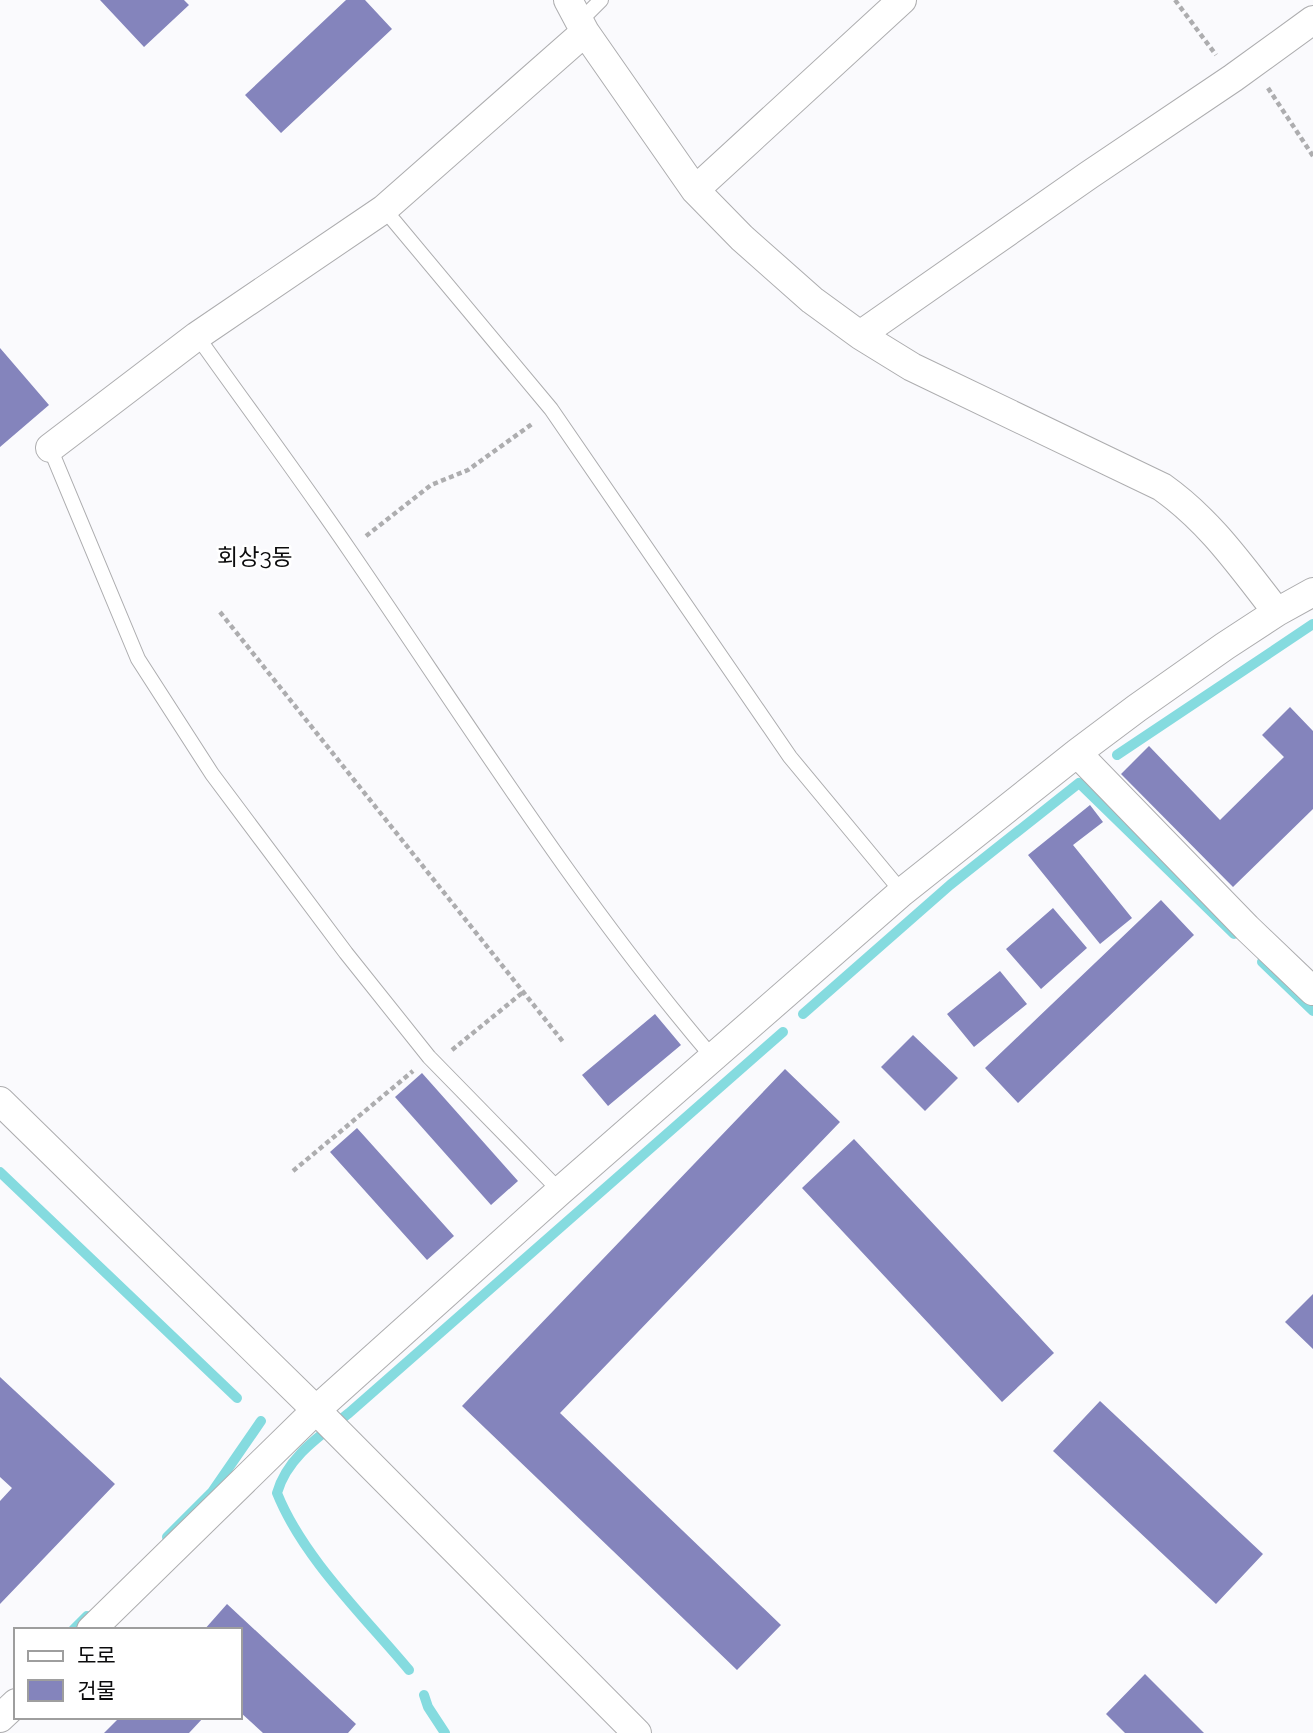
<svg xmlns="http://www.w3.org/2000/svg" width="1313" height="1733" font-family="Raleway,'Noto Sans KR',sans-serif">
	<rect width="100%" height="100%" fill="#fafafd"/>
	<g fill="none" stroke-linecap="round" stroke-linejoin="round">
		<path stroke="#85dbdf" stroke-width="10" d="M1117,755l196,-131
			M1262,962l51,49
			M803,1014l147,-129 129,-102 155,151
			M0,1172l237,226
			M167,1537l45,-45 49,-71
			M73,1630l14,-14
			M409,1670c-45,-54 -106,-112 -132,-177 10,-36 44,-58 72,-80l434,-381
			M424,1695l4,12 17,26"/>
	</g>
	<path fill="#8484bc" d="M100,0h84l5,5 -45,42z
		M346,0h19l27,29 -111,104 -36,-38z
		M0,348l49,57 -49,42z
		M1290,707l23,24v78l-80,78 -112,-113 28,-28 71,74 64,-63 -22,-22z
		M1090,805l13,17 -30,23 59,73 -32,26 -72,-89z
		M1161,900l33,35 -176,168 -33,-35z
		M1053,908l34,40 -46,41 -35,-40z
		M1000,971l27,33 -53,43 -27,-33z
		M655,1014l26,31 -73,61 -26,-31z
		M913,1035l45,43 -33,33 -44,-44z
		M785,1069l55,53 -280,291 221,212 -44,45 -275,-264z
		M422,1073l96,108 -27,24 -96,-108z
		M357,1128l97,108 -27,24 -97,-108z
		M854,1139l200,214 -52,49 -200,-214z
		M1313,1294v55l-28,-27z
		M0,1377l115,107 -115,120v-103l12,-13 -12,-11z
		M1100,1401l163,153 -47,50 -163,-153z
		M227,1604l129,120 -8,9h-85l-23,-21v-82h-36z
		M1145,1674l59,59h-79l-19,-19z
		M120,1717h84l-15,16h-85z"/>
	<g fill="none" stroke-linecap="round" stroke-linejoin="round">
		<g stroke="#adadaf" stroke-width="16">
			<path id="service" d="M579,22l22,-22
				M384,209l167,200 239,348 112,135
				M197,336c51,72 104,143 153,215 118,172 228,349 364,508
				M50,448l88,211 74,115 134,179 83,104 131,134"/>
		</g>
		<g stroke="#adadaf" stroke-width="30">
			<path id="minor" d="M568,0l17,32 110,158 47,48 70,62 48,35 52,32 250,120c49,35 78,78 115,125
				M695,190l207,-190
				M860,335l229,-160 144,-97 80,-58
				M50,448l147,-112 187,-127 201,-177
				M1077,753l170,175 66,63
				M0,1101l316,309 321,323
				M91,1630l225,-220 244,-219 342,-299 175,-139 60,-45 88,-62 52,-34 36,-20
				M0,1718l16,-15"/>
		</g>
		<path stroke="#adadaf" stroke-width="4.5" stroke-dasharray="5 3.5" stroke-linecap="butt" d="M1175,0l41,55
			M1268,88l45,68
			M366,536l65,-51 37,-15 64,-46
			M220,612l344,431
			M452,1050l70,-57
			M293,1171l120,-100"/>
		<use href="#service" stroke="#fff" stroke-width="14"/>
		<use href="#minor" stroke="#fff" stroke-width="28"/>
	</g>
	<g text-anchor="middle" stroke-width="5" stroke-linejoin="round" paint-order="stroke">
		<g font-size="23" fill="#0c0c0d" stroke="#fff">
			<text x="255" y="565">회상3동</text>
		</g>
	</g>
	<rect x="14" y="1628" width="228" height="91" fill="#ffffff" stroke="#9e9e9e" stroke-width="2"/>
	<rect x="28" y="1651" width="35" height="10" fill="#ffffff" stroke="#9e9e9e" stroke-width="2"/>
	<text x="77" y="1663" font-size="21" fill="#0c0c0d">도로</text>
	<rect x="28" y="1680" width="35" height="21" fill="#8484bc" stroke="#9e9e9e" stroke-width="2"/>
	<text x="77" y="1698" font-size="21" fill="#0c0c0d">건물</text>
</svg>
